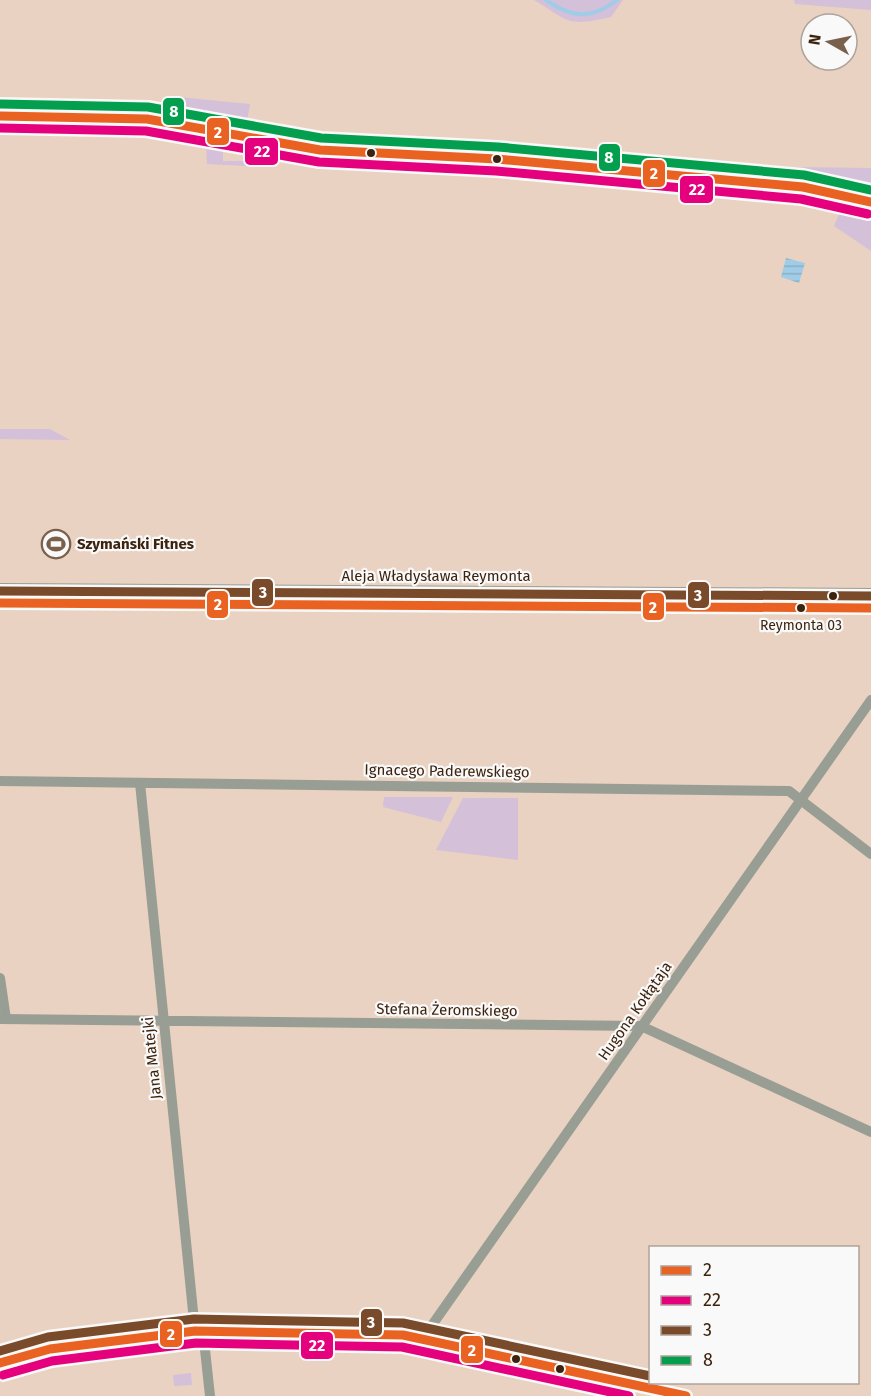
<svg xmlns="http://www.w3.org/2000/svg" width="871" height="1396" font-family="'Fira Sans',sans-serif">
	<defs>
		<pattern id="water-rules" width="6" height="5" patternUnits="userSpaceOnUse" patternTransform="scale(1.5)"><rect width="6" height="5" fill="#a0cce8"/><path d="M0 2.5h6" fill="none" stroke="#8bafc6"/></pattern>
	</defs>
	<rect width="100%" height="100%" fill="#e9d2c1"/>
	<path fill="#d4c0d9" d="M534,0h89l-12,17c-46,10 -40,5 -77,-17z
		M794,0h77v10l-76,-6z
		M178,97l72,7 -4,23 -71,-15z
		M206,141l17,2v18h23v5l-39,-2z
		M794,167l77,1v23z
		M843,205l28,9v37l-37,-25z
		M0,429h50l20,11 -70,-1z
		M0,593l208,2 5,1 -8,2 -205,-1z
		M247,594l112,1 3,3h-118z
		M388,595l67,1 3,1 -2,2h-71z
		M479,597h94l3,3h-94z
		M600,598l2,-1 153,2 -2,3 -150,-1z
		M776,598l95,1v4l-98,-2z
		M384,797h69l-12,25 -58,-15z
		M463,798h55v62l-82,-10z
		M191,1373l1,12 -18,1 -1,-11z"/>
	<path fill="url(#water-rules)" d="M786,258l19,5 -6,20 -18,-6z"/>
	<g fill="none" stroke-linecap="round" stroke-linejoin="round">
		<path stroke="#a0cce8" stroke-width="4" d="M546,0c26,18 45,20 71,0"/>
		<path stroke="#989e93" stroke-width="10" d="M0,116l147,3 173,31 177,9 306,28 68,15
			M0,588l871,5
			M0,603l871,5
			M0,781l789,10 82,63
			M140,783l55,548
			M0,978l6,41
			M0,1019l641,7 230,106
			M203,1331l7,65
			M423,1338l448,-638
			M0,1363l50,-14 145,-18 208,4 283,61
			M606,1396l3,-17"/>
		<g stroke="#f9f9f9" stroke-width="14">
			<path id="bus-1" d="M0,116l147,3 173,31 177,9 306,28 68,15
				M0,603l871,5
				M0,1363l50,-14 145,-18 208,4 283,61"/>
		</g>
		<g stroke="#f9f9f9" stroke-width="14">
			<path id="bus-2" d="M0,128l146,3 173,31 177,9 305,28 67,15
				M3,1375l49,-14 144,-18 206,4 227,49"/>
		</g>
		<g stroke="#f9f9f9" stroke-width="14">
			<path id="bus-3" d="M0,591l871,5
				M0,1351l48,-14 146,-18 209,4 247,53"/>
		</g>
		<g stroke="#f9f9f9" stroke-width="14">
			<path id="bus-4" d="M0,104l148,3 173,31 177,9 306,28 67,15"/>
		</g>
		<use href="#bus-1" stroke="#e96221" stroke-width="9"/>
		<use href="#bus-2" stroke="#e5007d" stroke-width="9"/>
		<use href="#bus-3" stroke="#7a4b2a" stroke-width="9"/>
		<use href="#bus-4" stroke="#039f4e" stroke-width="9"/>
	</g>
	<defs>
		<g id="stadium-ring" transform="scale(1.5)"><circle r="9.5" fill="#f9f9f9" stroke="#79604d" stroke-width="1.5"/><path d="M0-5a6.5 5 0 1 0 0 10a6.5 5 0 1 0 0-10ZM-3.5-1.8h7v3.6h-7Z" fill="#79604d"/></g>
	</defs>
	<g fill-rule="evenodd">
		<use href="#stadium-ring" x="56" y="544"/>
	</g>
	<g fill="#3d230e" stroke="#f9f9f9" stroke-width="2">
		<circle cx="371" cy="153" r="5"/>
		<circle cx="497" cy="159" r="5"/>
		<circle cx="833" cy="596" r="5"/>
		<circle cx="801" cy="608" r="5"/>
		<circle cx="516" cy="1359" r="5"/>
		<circle cx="560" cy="1369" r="5"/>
	</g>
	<g text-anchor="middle" stroke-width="4.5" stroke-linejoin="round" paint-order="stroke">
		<g font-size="14" fill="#3d230e" stroke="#f9f9f9">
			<text x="801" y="630">Reymonta 03</text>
		</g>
		<g font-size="15" font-weight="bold" fill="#3d230e" stroke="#f9f9f9" text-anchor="start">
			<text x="77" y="549">Szymański Fitnes</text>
		</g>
		<g font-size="15" fill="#3d230e" stroke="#f9f9f9">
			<text x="436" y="581">Aleja Władysława Reymonta</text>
			<text transform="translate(447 771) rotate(1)" y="5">Ignacego Paderewskiego</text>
			<text transform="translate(447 1010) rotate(1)" y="5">Stefana Żeromskiego</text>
			<text transform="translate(635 1011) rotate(-55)" y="5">Hugona Kołłątaja</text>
			<text transform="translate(152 1058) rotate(-96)" y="5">Jana Matejki</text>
		</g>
	</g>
	<g stroke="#f9f9f9" stroke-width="2">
		<rect x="162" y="97" width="23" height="29" rx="6" fill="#039f4e"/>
		<rect x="206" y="117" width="24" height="29" rx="6" fill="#e96221"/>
		<rect x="244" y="137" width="35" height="29" rx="6" fill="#e5007d"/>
		<rect x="598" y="143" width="23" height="29" rx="6" fill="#039f4e"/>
		<rect x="642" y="159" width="24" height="29" rx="6" fill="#e96221"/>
		<rect x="679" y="175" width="35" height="29" rx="6" fill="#e5007d"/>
		<rect x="251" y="578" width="23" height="29" rx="6" fill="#7a4b2a"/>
		<rect x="687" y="581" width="23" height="28" rx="6" fill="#7a4b2a"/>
		<rect x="206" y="590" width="23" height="29" rx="6" fill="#e96221"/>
		<rect x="642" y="592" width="23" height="29" rx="6" fill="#e96221"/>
		<rect x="360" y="1308" width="23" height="29" rx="6" fill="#7a4b2a"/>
		<rect x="159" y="1320" width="24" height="28" rx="6" fill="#e96221"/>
		<rect x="300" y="1331" width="34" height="29" rx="6" fill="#e5007d"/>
		<rect x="460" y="1335" width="24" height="29" rx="6" fill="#e96221"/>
	</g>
	<g font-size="16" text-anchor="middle" font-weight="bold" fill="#fff">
		<text x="174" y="117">8</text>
		<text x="218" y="138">2</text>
		<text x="262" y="157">22</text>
		<text x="609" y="163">8</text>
		<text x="654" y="179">2</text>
		<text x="697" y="195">22</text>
		<text x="263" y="598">3</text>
		<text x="698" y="601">3</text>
		<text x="218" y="610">2</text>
		<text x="653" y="613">2</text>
		<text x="371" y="1328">3</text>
		<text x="171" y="1340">2</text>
		<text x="317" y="1351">22</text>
		<text x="472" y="1356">2</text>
	</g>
	<rect x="649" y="1246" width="210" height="138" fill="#f9f9f9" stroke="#aea39b" stroke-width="1.5"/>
	<rect x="661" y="1266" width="30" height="9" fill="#e96221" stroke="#aea39b" stroke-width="1.5"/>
	<text x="703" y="1276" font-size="18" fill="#3d230e">2</text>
	<rect x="661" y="1296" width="30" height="9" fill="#e5007d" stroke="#aea39b" stroke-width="1.5"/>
	<text x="703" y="1306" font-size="18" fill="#3d230e">22</text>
	<rect x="661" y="1326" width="30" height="9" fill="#7a4b2a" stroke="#aea39b" stroke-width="1.5"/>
	<text x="703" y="1336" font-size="18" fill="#3d230e">3</text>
	<rect x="661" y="1356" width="30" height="9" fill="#039f4e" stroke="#aea39b" stroke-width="1.5"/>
	<text x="703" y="1366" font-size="18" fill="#3d230e">8</text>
	<g transform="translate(829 42) rotate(279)"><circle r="28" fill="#f9f9f9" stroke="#aea39b" stroke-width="1.5"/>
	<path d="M0-4.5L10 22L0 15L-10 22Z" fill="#79604d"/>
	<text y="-9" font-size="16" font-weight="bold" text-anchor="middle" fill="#3d230e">N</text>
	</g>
</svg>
